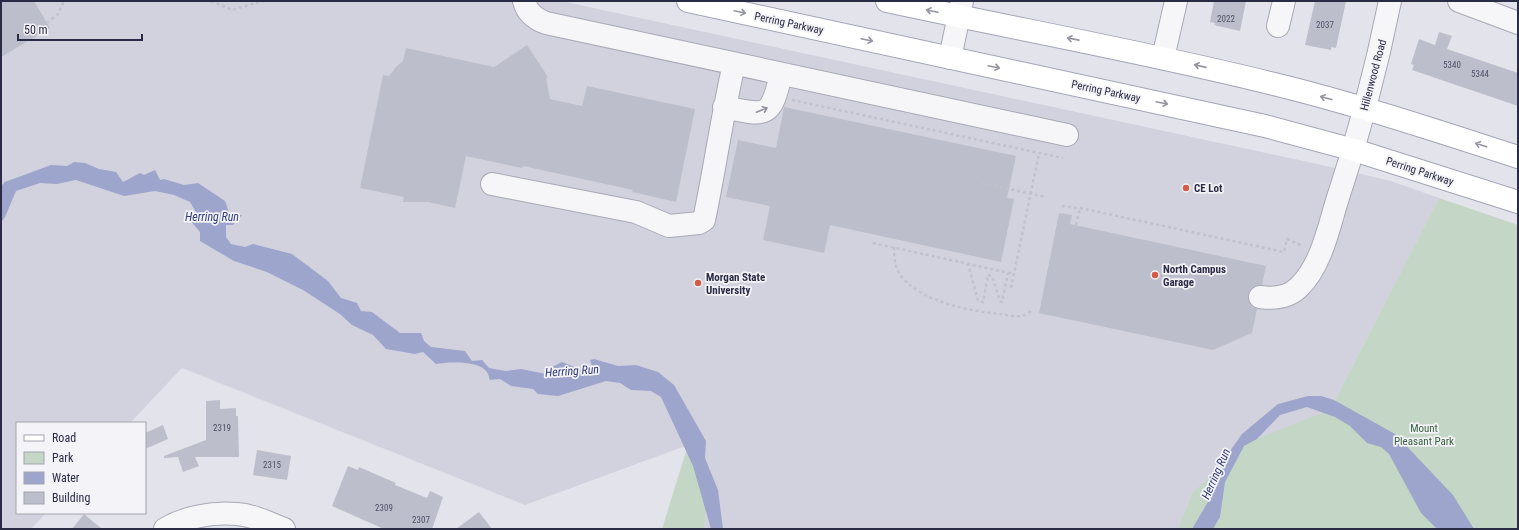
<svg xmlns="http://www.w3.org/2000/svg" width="1519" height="530" font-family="'Roboto Condensed',sans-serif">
	<rect width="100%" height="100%" fill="#e3e3eb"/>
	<path fill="#d1d2dd" d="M1,1h560l752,162 78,18 48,17 -109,212 -138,83 -14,36h-474l5,-41 -21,-43 -163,60 -343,-137 -52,55h-113v90h29l-15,16h-30z"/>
	<path fill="#c4d6c5" d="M1439,198l79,27v304h-340l14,-36 59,-52 79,-31z
		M688,445l21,43 -5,41h-42z"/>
	<path fill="#9da5cc" d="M74,162l11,1 14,6 17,3 7,10 17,-9 4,2 11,-5 5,10 4,-1 20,6 14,-2 27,18 5,14h12l-9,10h-7v12l5,7 14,3 8,-3 39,10 36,27 13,17 16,5 4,8 11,1 28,21h21l3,8 7,6 34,4 7,10 10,-1 7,8 17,3 15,-2 25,5 6,-7 10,-5 25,10 5,-6 -2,-6 4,-1 24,7 18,-1 22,7 16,13 32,56 -1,17 13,32 5,39h-12l-18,-63 -32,-69 -10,-6 -20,-1 -11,-7 -14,-2 -48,15 -20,-2 -5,-5 -22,-3 -11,-7 -10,1c-1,-2 -1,-4 -2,-6 -6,-14 -40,-12 -52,-10l-13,-12 -8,2 -29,-5 -13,-14 -21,-10 -12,-11 -37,-24 -36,-18 -33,-11 -34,-20v-9l-12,-14 8,-3v-3l-6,-10 -16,-7 -19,-4 -31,5 -48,-16 -19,4 -17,-1 -24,8 -11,26 -4,5v-36l4,-4 46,-17 16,1z
		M1308,396h13l13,4 61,34 58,61 21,34h-37l-16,-16 -32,-59 -8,-7 -14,-4 -17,-17 -15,-9 -28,-10 -27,8 -23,24 -13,7 -19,36 -5,35 -7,12h-21l17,-29 21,-49 12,-17 36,-30z"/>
	<path fill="#bdbecb" d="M1,1h33l16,27 -49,29z
		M1214,1h32l-6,30 -26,-6 1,-2 -5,-1z
		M1315,1h31l-10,47 -5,-1v3l-26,-5z
		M1439,32l13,4 -5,13 71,24v33l-106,-36 2,-5 -3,-1 8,-25 16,6z
		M527,45l21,32 -2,1 4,21 32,7 5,-20 108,23 -19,93 -44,-10 1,-2 -110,-24 -1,2 -56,-12 -11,52 -27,-6h-25l1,-5 -44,-9 23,-113 6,1 8,-10 6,-5 3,-13 88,19z
		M784,107l232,49 -9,42 7,1 -13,63 -171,-37 -6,28 -61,-13 7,-34 -44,-9 12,-57 38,8z
		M1059,213l13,2 -2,9 196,42 -4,19 -7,1 -5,4 -2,5 1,7 3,5 5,2 -5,24 -39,17 -174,-37z
		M220,400v9l16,-1v8h2l1,41h-44l4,9 -16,6 -5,-15 -14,1v-2l42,-16v-39z
		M163,425l5,14 -23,10v-16z
		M257,450l34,6 -4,24 -34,-5z
		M348,466l10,4 1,-3 37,16 -1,2 32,13 3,-7 13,6 -11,32h-48l-52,-23z
		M479,512l13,17h-36z
		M84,514l18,15h-30z"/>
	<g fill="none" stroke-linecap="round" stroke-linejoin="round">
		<g stroke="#a8a8b6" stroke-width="24">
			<path id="minor" d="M524,1c3,12 11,18 22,22l521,112
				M1459,1l59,22
				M1278,26l6,-25
				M950,58l12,-57
				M1163,58l13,-57
				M724,107c42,9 47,12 57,-33
				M492,184l144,28 33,14 30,-3 5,-3c11,-52 18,-104 30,-156
				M1260,297c14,2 28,1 39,-10 21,-20 29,-56 37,-83 22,-66 40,-134 54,-203
				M165,529c20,-12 47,-17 72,-15 16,1 32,9 47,15"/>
		</g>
		<g stroke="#a2a4b8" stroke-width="24">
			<path id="major" d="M688,1l577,125 89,24 164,52
				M887,1c129,28 259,51 387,83 82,20 163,47 244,73"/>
		</g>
		<path stroke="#c1c1ca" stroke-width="2.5" stroke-dasharray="3 3" stroke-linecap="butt" d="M211,1l21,9 31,-9
			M47,23l11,-9 6,-13
			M792,100l271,58
			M982,183l64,14
			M1062,206l23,3 199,43 3,-13 16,7
			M1076,225l4,-17
			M873,243l141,31
			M894,247c0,11 1,20 7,29 20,26 69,35 99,38 7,1 18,4 25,1 2,-1 5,-3 7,-5
			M968,263l10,38 5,1 5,-27 4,1 8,25 2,1 6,-29
			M1011,288l28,-135"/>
		<use href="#minor" stroke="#f6f6f9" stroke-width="22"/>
		<use href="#major" stroke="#fff" stroke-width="22"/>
	</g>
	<defs><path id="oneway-shaft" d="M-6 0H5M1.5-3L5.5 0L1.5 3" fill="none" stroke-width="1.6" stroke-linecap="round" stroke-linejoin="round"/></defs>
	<g stroke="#9495a2">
		<use href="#oneway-shaft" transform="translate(932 11) rotate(-168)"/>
		<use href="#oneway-shaft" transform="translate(740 12) rotate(12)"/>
		<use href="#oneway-shaft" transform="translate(1073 39) rotate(-169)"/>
		<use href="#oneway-shaft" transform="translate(867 40) rotate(12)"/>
		<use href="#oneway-shaft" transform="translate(1200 66) rotate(-167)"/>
		<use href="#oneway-shaft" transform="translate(994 67) rotate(12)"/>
		<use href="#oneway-shaft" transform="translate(1326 98) rotate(-165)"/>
		<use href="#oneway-shaft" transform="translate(1162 103) rotate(12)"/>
		<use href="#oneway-shaft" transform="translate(1481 145) rotate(-162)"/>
	</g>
	<use stroke="#90909e" href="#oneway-shaft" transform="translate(762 110) rotate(-22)"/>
	<g fill="#d35c45" stroke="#f3f3f8" stroke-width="1.5">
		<circle cx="1186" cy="188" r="4"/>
		<circle cx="1155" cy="275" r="4"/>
		<circle cx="698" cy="283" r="4"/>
	</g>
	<g text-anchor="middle" stroke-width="3.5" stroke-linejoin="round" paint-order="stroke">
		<g font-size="9" fill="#4f5066">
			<text x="1226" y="22">2022</text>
			<text x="1325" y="28">2037</text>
			<text x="1452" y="68">5340</text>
			<text x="1480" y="77">5344</text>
			<text x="222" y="431">2319</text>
			<text x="272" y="468">2315</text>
			<text x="384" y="511">2309</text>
			<text x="421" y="523">2307</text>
		</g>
		<g font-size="11" fill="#2a2b44" stroke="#f3f3f8">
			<text transform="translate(789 23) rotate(12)" y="4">Perring Parkway</text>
			<text transform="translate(1373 75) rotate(-75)" y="4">Hillenwood Road</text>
			<text transform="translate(1106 91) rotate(12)" y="4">Perring Parkway</text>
			<text transform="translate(1420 171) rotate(18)" y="4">Perring Parkway</text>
		</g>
		<g font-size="11" font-weight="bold" fill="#2a2b44" stroke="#f3f3f8" text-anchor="start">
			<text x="1194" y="192">CE Lot</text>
			<text x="1163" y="273">North Campus<tspan x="1163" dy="13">Garage</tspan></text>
			<text x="706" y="281">Morgan State<tspan x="706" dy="13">University</tspan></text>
		</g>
		<g font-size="11" fill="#37613c" stroke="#f3f3f8">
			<text x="1424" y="432">Mount<tspan x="1424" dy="13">Pleasant Park</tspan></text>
		</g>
		<g font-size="12" font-style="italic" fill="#323c7a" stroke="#f3f3f8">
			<text x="212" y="221">Herring Run</text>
			<text transform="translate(572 371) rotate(-4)" y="4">Herring Run</text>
			<text transform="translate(1216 474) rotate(-66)" y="4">Herring Run</text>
		</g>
	</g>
	<rect width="1519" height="530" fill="none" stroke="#2a2b44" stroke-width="4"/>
	<rect x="16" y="422" width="130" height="92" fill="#f3f3f8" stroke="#a3a3b0"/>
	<rect x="24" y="435" width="20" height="6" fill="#ffffff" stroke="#a3a3b0"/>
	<text x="52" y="442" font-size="12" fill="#2a2b44">Road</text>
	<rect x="24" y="452" width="20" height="12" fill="#c4d6c5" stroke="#a3a3b0"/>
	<text x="52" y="462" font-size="12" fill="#2a2b44">Park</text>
	<rect x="24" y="472" width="20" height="12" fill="#9da5cc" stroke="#a3a3b0"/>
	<text x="52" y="482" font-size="12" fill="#2a2b44">Water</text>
	<rect x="24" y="492" width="20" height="12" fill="#bdbecb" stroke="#a3a3b0"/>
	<text x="52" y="502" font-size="12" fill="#2a2b44">Building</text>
	<path d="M18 34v6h124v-6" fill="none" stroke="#2a2b44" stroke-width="2"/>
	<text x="24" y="34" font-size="12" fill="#2a2b44" stroke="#f3f3f8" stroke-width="3" paint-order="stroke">50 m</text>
</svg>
